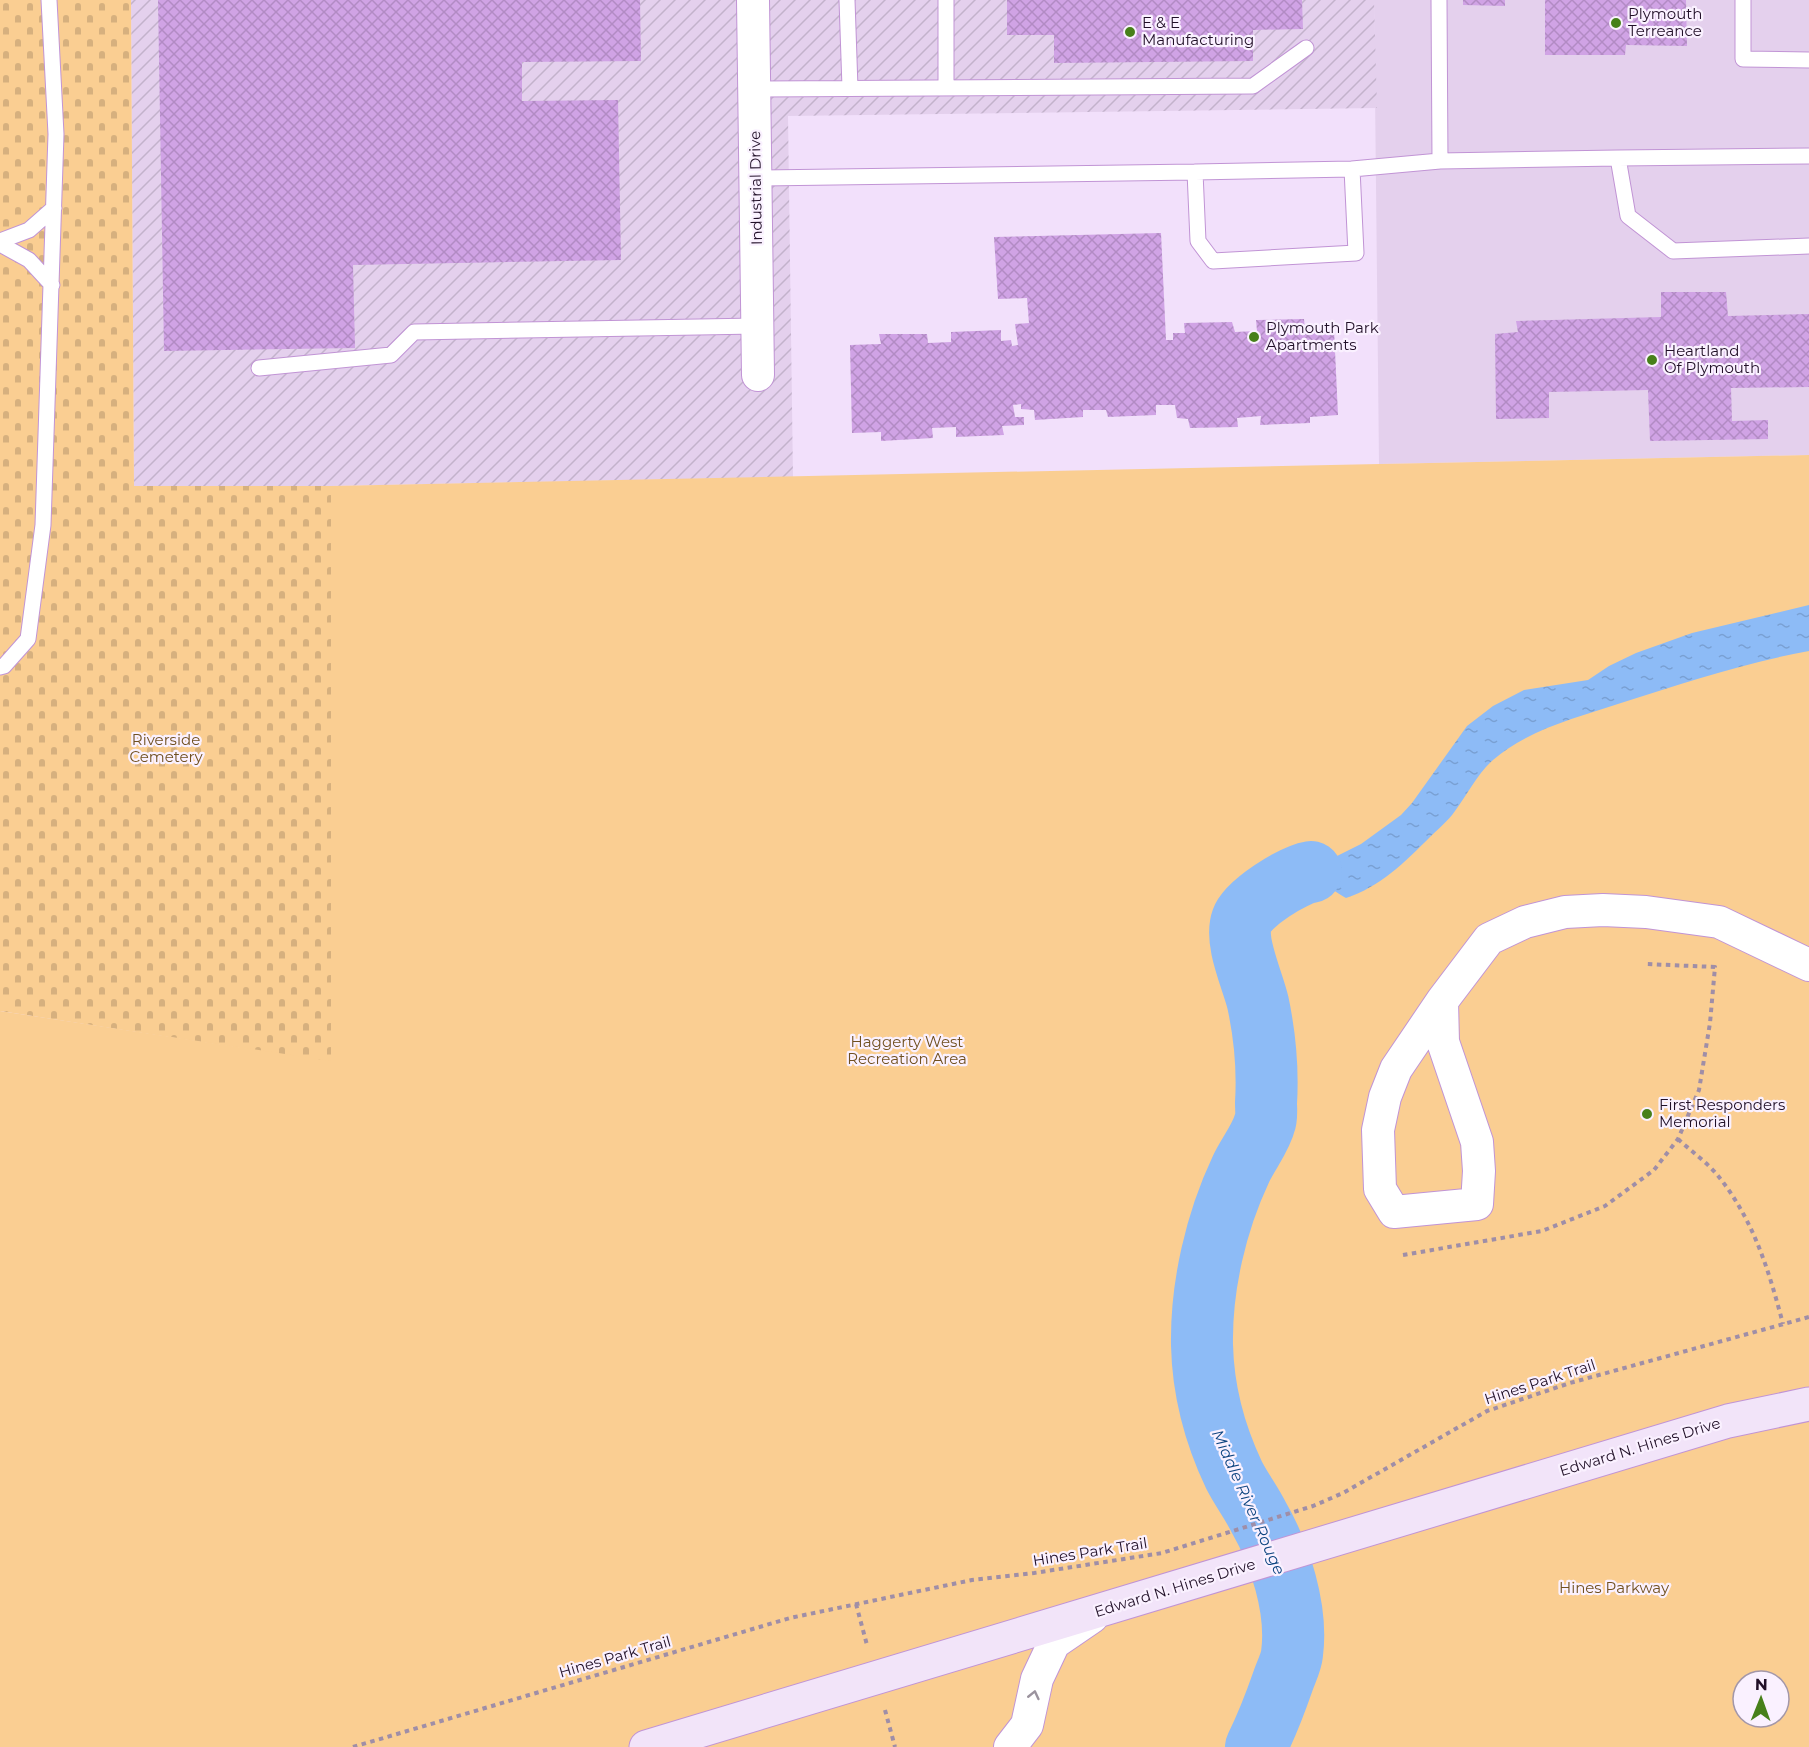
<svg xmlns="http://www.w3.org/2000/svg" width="1809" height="1747" font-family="Montserrat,sans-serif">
	<defs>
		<pattern id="industrial-furrows" width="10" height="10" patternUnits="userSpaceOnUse" patternTransform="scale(1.5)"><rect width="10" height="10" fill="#e4d0ed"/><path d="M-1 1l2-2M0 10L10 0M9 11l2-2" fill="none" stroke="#c3b2cb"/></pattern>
		<pattern id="cemetery-stones" width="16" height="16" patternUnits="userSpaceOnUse" patternTransform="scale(1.5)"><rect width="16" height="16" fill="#face92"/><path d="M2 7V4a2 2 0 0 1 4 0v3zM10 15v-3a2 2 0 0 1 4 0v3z" fill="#d6b07e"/></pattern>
		<pattern id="water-ripples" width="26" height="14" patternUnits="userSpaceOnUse" patternTransform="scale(1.5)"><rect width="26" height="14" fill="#8dbbf6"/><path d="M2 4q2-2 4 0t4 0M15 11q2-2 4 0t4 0" fill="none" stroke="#79a0d3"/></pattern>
		<pattern id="building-cross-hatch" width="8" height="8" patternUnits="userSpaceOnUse" patternTransform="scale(1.5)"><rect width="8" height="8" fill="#d0a3e5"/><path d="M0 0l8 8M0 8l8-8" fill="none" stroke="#b28bc4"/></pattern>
	</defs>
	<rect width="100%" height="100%" fill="#f2e0fb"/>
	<path fill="#e4d0ed" d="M1374,0h435v455l-430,9z"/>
	<path fill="url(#industrial-furrows)" d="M131,0h1243l3,108 -589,8 5,361 -462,9h-197z"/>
	<path fill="url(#cemetery-stones)" d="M0,0h131l3,486h197v576l-331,-51z"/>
	<path fill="#face92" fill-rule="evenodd" d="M1809,455v1292h-1809v-736l331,50v-575zM1743,1681h36v36h-36z"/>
	<path fill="url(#water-ripples)" d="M1809,605v46c-65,12 -126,32 -188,52 -45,15 -92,26 -128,57 -15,13 -26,35 -38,51 -7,10 -17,18 -25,26 -25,25 -50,50 -84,61 -9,-5 -20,-14 -31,-14 -19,0 -31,17 -39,32l-33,1 -2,-28 31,-24 39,-4 24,-4 26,-13 40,-29 11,-12 55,-77 26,-20 31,-16 64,-10 21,-14 27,-13 56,-20z"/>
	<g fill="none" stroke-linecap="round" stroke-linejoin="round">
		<path stroke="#8dbbf6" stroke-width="62" d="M1256,1747c11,-22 19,-43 27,-66 3,-9 8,-18 9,-27 6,-45 -12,-100 -34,-138 -7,-14 -17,-27 -24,-41 -19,-40 -31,-86 -32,-130 -1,-59 14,-123 39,-176 7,-15 20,-31 24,-47 2,-5 1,-13 1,-19 2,-33 -1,-67 -8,-100 -5,-22 -24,-61 -16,-83 6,-17 51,-45 69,-48"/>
	</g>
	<path fill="url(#building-cross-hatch)" d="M158,0h482l1,61 -119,1v39l96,-1 3,160 -268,5 2,83 -191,3z
		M1007,0h295l1,29 -50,1v31l-199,2v-28h-47z
		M1463,0h42v6l-42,-1z
		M1545,0h141l1,46 -61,-1 -1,10h-80z
		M1161,233l5,107h7v-7h12l-1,-10 48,-1 3,10 22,-1 -1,-11 48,-1 1,11 29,-1 4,86 -28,2v6l-50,2 1,-9 -24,2 1,9 -48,1 -2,-9 -11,-1 -2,-13h-19v10l-48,2 -2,-7h-23v7l-48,3 -1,-10 -13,-1v-5l-8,1 2,12h9v8l-22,1 2,9 -48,2v-10l-24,1 1,10 -52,3v-9l-29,1 -2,-88 31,-1 -2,-10h48l1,9 23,-1v-10l50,-2v11l10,-1 1,6 6,-1 -3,-21 14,-1 -2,-25 -29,1 -4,-62z
		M1661,292h65l2,24 81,-2v73l-78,1 1,33 36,-1v19l-118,2 -2,-51 -99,2v26l-53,1 -1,-85 23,-2 -2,-11 145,-4z"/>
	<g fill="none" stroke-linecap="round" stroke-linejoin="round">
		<g stroke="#c194d5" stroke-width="17">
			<path id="lane" d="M847,0l3,88
				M1439,0l1,161 178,-3
				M1743,0v59l66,1
				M946,88v-88
				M754,89l499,-3 53,-38
				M1809,156l-191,2 10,58 45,35 136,-5
				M1352,169l-157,3 3,69 15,20 143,-8 -4,-84 88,-8
				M755,178l440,-6
				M0,241l29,-11 25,-22
				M0,244l29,16 23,25
				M259,368l132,-13 23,-23 343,-6
				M0,667l4,-1 24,-27 15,-114 13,-391 -7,-134"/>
		</g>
		<g stroke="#c194d5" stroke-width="34">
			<path id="street" d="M753,0l5,375
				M1442,1001l1,41 34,100 2,29 -2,33 -83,8 -14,-23 -2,-59 7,-33 11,-28z
				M1442,1001l47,-62 36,-17 40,-10 38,-2 43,2 73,10 90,43
				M1010,1747l17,-22 10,-46 17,-36 38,-26"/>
		</g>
		<g stroke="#c194d5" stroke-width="35">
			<path id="secondary" d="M646,1747l1082,-326 81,-17"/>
		</g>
		<path stroke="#9f8ea7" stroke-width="4" stroke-dasharray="4.5 4.5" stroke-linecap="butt" d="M1678,1139c13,12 30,24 41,38 35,44 50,94 64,147
			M1403,1255l139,-24 63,-25 49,-36 24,-31 21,-49 11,-67 5,-56 -69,-3
			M856,1604l11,41
			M885,1710l10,37
			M353,1747l437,-129 182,-38 62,-7 128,-20 151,-47 30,-13 144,-82 83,-28 239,-66"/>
		<use href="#lane" stroke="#fff" stroke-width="15"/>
		<use href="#street" stroke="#fff" stroke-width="32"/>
		<use href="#secondary" stroke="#f2e4f9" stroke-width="33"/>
	</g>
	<defs><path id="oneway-chevron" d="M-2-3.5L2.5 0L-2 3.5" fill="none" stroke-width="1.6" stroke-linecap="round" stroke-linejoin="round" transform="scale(1.5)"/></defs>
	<use stroke="#9b939e" href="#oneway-chevron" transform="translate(1034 1695) rotate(-77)"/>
	<g fill="#47801a" stroke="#faf1ff" stroke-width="2">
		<circle cx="1616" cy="23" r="6"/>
		<circle cx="1130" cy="32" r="6"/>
		<circle cx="1254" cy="337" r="6"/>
		<circle cx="1652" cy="360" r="6"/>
		<circle cx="1647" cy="1114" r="6"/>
	</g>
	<g text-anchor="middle" stroke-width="4.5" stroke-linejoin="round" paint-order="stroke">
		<g font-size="15" fill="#211028" stroke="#faf1ff" text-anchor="start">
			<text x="1628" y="19">Plymouth<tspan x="1628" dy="17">Terreance</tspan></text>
			<text x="1142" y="28">E &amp; E<tspan x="1142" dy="17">Manufacturing</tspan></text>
			<text x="1266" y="333">Plymouth Park<tspan x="1266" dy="17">Apartments</tspan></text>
			<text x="1664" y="356">Heartland<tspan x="1664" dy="17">Of Plymouth</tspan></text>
			<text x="1659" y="1110">First Responders<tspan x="1659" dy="17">Memorial</tspan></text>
		</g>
		<g font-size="15" fill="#211028" stroke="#faf1ff">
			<text transform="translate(756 188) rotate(-91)" y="5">Industrial Drive</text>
			<text transform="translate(1540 1382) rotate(-18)" y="5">Hines Park Trail</text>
			<text transform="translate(1640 1447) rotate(-17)" y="5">Edward N. Hines Drive</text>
			<text transform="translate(1090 1552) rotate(-9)" y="5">Hines Park Trail</text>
			<text transform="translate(1175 1588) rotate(-17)" y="5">Edward N. Hines Drive</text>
			<text transform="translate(615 1657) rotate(-16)" y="5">Hines Park Trail</text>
		</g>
		<g font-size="15" fill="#705020" stroke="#faf1ff">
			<text x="166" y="745">Riverside<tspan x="166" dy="17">Cemetery</tspan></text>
			<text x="907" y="1047">Haggerty West<tspan x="907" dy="17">Recreation Area</tspan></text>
			<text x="1614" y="1593">Hines Parkway</text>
		</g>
		<g font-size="16" font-style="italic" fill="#0e4581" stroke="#faf1ff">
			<text transform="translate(1249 1502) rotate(66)" y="6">Middle River Rouge</text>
		</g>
	</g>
	<g transform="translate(1761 1699) rotate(1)"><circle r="28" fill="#faf1ff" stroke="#a397a9" stroke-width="1.5"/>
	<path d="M0-4.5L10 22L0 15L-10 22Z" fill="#47801a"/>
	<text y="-9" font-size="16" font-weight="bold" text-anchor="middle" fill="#211028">N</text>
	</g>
</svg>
